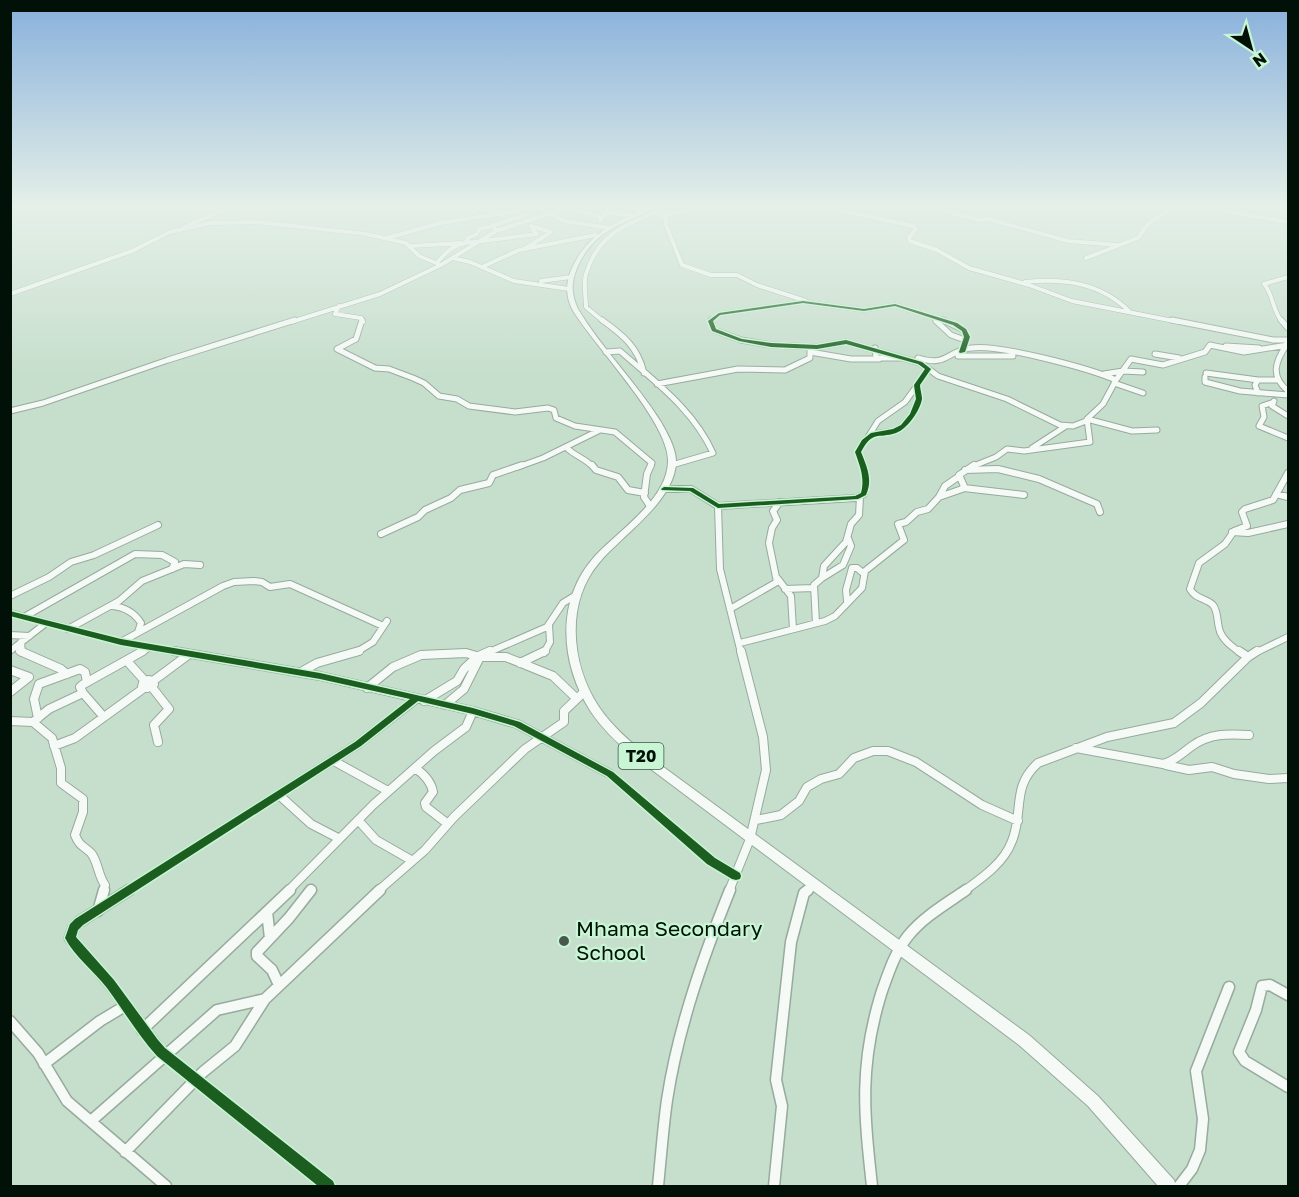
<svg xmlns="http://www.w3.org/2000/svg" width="1299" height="1197" font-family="'Golos Text',sans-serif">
	<rect width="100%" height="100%" fill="#c6decc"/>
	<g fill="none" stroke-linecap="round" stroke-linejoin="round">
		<g stroke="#97aa9d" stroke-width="5">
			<path id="minor-far4" d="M466,208l8,5
				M491,208l2,1 -4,2 8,3
				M540,208l24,13 45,7
				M568,208l32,9
				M633,208l12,3
				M828,208l85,18 3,3 -7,9 1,3 27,9 32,18 60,17 43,16 107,21
				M932,208l48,12 8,-1 80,22 50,4
				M1207,208l81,14
				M606,212l26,4
				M655,213l11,4v8l16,40 29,10h26l20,10 49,16
				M664,215l37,-7
				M600,221l9,-13
				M492,226l33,-11
				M184,227l45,-19
				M387,238l54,-15 77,-12
				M482,241l55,-7 -5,-5 1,-2
				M466,242l2,-4 9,-4 2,-5 14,-3 3,5
				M411,246l50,-3
				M526,248l25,-16 -20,-6
				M453,258l17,4 44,19 55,8
				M1086,258l52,-20 10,-14 25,-16
				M437,263c12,-15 21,-21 40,-21
				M484,266l35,-16 77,-15
				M541,281l30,-4
				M1025,282c40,-4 76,1 105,30
				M10,294l122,-43 38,-19 40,-9 46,-1 110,12 40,9 13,13 22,9
				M339,306l-4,8 26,4 2,4
				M291,322l89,-28 61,-29 55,-34 71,-23
				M604,322l-18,-15c0,-10 -3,-24 0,-33 13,-43 44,-51 81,-66
				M710,322l9,-8 84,-12 61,8 31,-5 53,17
				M1282,322c-10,-13 -9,-28 -18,-38l24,-7"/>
		</g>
		<g stroke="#97aa9d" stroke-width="7">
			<path id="minor-far3" d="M362,320l-6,19 -19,10 38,19 14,1 24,9 11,5 15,13 18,3 12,7 46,6 33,-4 6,2 2,8 19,8 40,6 37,31 -2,4
				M602,320c21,15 36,27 42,53
				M711,320l3,10 27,10 30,5 46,2 29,-5 74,21 8,6 -11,16 2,14 -6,15 -10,12 -8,5 -22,3 -9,7 -6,11 6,15
				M943,320l21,10 3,7 -5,15
				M1172,320l101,20h15
				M1281,320l7,8
				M936,321l15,14 14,5
				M1287,344c-12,18 -17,32 1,47
				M1226,346l33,2
				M875,348l1,10h25
				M606,352l14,-1c35,31 73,58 93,102l-41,12
				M810,352l41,7h28
				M1155,354l24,4
				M958,356h55
				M918,358c30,9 28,-7 53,-10 28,-4 117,20 145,32l-13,24 -16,15 3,23 -66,9 -17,-2 -11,8 -25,10
				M930,370l8,6 69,23 53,26 13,1 13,-5
				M1206,373l52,7
				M1104,374l19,-3 20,1
				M1205,377v5l35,9 48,4
				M1116,380l15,-21 32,6 42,-13 5,-7 34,7 44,-7
				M1114,383l29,10
				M657,384l81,-15 47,1 25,-12v-11
				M1258,393l-3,-8 3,-5h19
				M1274,401l-2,5 16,10
				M1271,403l-9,3 2,11 -5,9 29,12
				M10,411l33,-8 125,-43 127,-40
				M1087,419l45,12 25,-1
				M868,437l10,-16 27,-19 11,-15
				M566,447c8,9 19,11 27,20
				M1032,448l34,-22
				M518,467l25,-9 57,-28"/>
		</g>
		<g stroke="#97aa9d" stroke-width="8">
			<path id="minor-far2" d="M592,465l4,5 22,7 10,13 17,3
				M965,470l33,-1 41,10 58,25 3,8
				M964,488l60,7
				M664,489h27l27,17 138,-8 8,-4 2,-16 -3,-13
				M1276,494l12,3
				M939,497l6,-11 13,-9
				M650,506l-6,-9 3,-23 4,-9
				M718,506l2,63 21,84
				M1232,532l16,1 40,-9
				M381,534l37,-17 7,-7 26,-12 9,-8 29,-7 4,-8 29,-10
				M822,578l21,-13 8,-19 -3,-8
				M778,579l13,17 2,33
				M785,589l28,-1
				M10,596l39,-19 22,-15 23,-7 64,-30
				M847,601l-1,-11 6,-22h5l6,5
				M112,606c12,1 22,6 29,17l-3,9
				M730,609l47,-27 -8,-39 3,-15 5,-8 -4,-9 7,-9
				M10,613l111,29 62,11
				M24,617l111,-63 27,1 13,7 -3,7
				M816,623l-2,-38 8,-7 2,-12 22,-24 5,-18 8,-9 1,-18
				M68,629l51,-28 23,-20 42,-17 16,1
				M10,635l19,1
				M21,642l1,11
				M121,642l102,-56 11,-4 20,-1 8,1 8,5 20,-3 93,42
				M740,643l85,-22 10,-5 27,-28 3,-17 39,-31 -6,-16 8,-2 11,-10 11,-3 11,-12 23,-8 2,-3 -5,-11 15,-10
				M10,651l36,-28
				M140,653l10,-6
				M355,653l18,-11 14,-21
				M487,653l60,-26 16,-24 13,-8
				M544,653l6,-11 -1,-17
				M1241,653c-9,-6 -20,-14 -22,-25 -2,-7 -1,-17 -6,-23 -7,-7 -18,-6 -23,-16l9,-26 26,-19 9,-13 13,-5 -5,-14 3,-3 28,-9 15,-27
				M1255,653l33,-16"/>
		</g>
		<g stroke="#97aa9d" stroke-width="10">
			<path id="minor-far1" d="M20,651l41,18 6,5
				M174,651l146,25 153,35 44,13 93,50 101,87 25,15
				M1239,651l9,6
				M127,661l18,20
				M520,663l25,-12
				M10,670l19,7 -19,15
				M301,672l16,-9 42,-12
				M148,680l5,1 1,3 -7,4 -5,-1 1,-4z
				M153,681l35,-26
				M151,686l18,23 -15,16 4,17
				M367,688l26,-21 28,-12 45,-2 14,4h26l47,19 22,21v3
				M83,693l20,23
				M424,701l33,-20 7,-12 14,-13
				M445,705l19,-16 17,-34 9,-4
				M38,718l-4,-19 5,-15 41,-15 5,3 2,10
				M10,721l23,1 16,-13 34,-16 -3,-6 2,-2 61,-34
				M33,722l19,16 9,30v15l22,16v13l-8,23c5,12 8,10 16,18 7,8 7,23 14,32l-2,6
				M54,746l21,-8 69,-50
				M1076,748l87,16c12,-3 19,-11 29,-18 18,-13 36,-12 57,-11
				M332,760l56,31
				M1166,765l23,5 23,-3 22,7 35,5 19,-1
				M415,768c9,6 16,13 18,24l-8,11 1,4 22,17
				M279,795l32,29 27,14
				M358,820l18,20 35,20
				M756,820l25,-5 18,-14 8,-14 14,-8 18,-5 15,-16 19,-7h15l28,11 66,43 36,16
				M127,891l231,-147 58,-45
				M288,891l85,-86 61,-54 32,-24 7,-16
				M378,891l47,-41 29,-33 71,-68 39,-27v-11l20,-19
				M729,891l21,-52 16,-69 -3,-33 -22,-86
				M806,891l8,-7
				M964,891c18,-13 40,-28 48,-50 12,-29 -1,-54 26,-78l69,-26 67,-14 27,-20 47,-46 9,-6"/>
		</g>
		<g stroke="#97aa9d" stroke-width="13">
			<path id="minor" d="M129,890l-50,32 -5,5 -4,11 40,46 51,68 167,134
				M98,911l6,-21
				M267,912l3,26
				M279,985l-7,-15 -15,-14v-4l32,-34 22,-28
				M1288,995l-18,-10 -8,1 -6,24 -17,42 6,9 43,26
				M10,1021l28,32 29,48 99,85
				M142,1030l148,-140
				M44,1064l56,-43 25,-15
				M91,1121l126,-111 48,-11
				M125,1152l78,-80 32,-26 30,-47 115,-109
				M658,1186c3,-29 5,-58 9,-86 11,-72 36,-143 63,-210
				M774,1186l8,-80 -6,-26 15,-138 13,-49 4,-3
				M872,1186c-8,-73 -13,-120 9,-192 7,-20 14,-42 27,-58 15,-19 38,-32 58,-46
				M1179,1186l13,-17 8,-19 3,-31 -7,-48 33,-84"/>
		</g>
		<g stroke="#97aa9d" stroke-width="2">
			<path id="major" d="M649,208h7c-34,17 -62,21 -79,60 -6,15 -6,26 1,41 24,40 58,73 83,113 6,11 14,24 15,38 1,40 -54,75 -77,103 -34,40 -28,102 0,144 13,19 30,34 48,48l382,280 69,61 76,84 2,6h-18l-70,-80 -69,-61 -387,-290c-16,-13 -30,-27 -41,-43 -31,-48 -36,-112 4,-156 24,-26 73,-57 73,-95 1,-39 -75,-116 -96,-152 -7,-15 -6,-27 0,-41 15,-33 44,-48 77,-60z"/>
		</g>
		<use href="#minor-far4" stroke="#f6faf7" stroke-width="4"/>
		<use href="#minor-far3" stroke="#f6faf7" stroke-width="5"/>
		<use href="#minor-far2" stroke="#f6faf7" stroke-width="6"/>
		<use href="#minor-far1" stroke="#f6faf7" stroke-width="8"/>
		<use href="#minor" stroke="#f6faf7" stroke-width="10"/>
		<use href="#major" fill="#f6faf7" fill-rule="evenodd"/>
		<g stroke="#c8f6d5" stroke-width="3">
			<path id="cycleway" d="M803,301l61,8 31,-5 62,19 9,6 4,8 -5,15 -5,1 -1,-1 5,-15 -2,-6 -9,-6 -58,-19 -31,5 -61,-8 -83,12 -7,6 3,8 26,10 29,4 46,2 29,-5 76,22 9,7 -11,16c0,4 2,10 2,14 -2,12 -15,30 -26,34 -19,6 -23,-3 -35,19 6,15 12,28 5,43l-8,4 -140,9 -28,-17 -28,-1 -1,-1 3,-2 29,1 26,16 136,-8 6,-3c4,-15 -1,-27 -6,-41l7,-12 9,-7 22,-4 8,-4 9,-11 6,-15 -2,-14 11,-16 -7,-5 -72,-20 -29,5 -46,-2 -32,-6 -27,-10 -4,-10 11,-8z
				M10,611l111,28 199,34 153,35 47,14 93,50 102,86 25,15 1,3 -1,3 -4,1 -4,-1 -25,-15 -100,-88 -93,-50 -41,-12 -55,-13 -57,45 -278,179 -5,5 -2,7 38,43 44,60 7,8 168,133 2,5h-17l-161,-130c-19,-21 -33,-45 -50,-68 -13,-17 -32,-31 -42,-50l5,-14 5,-5 280,-177 55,-43 -90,-20 -199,-34 -111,-29z"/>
		</g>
		<use href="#cycleway" fill="#1b5e20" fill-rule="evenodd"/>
	</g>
	<linearGradient id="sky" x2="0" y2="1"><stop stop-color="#88b0dc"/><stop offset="0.55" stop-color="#e5f0e8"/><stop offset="1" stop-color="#e5f0e8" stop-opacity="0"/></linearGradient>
	<rect width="1299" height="376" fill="url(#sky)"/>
	<circle fill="#47594c" stroke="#c8f6d5" stroke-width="2" cx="564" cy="941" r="6"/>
	<g text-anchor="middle" stroke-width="4.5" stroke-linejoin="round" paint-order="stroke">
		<rect fill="#c8f6d5" stroke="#3d5645" stroke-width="1.5" x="618.5" y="743" width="45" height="26" rx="4.5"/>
		<g font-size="16" font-weight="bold" fill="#021107">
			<text x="641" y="762">T20</text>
		</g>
		<g font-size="21" fill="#021107" stroke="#c8f6d5" text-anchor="start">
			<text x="576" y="936">Mhama Secondary<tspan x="576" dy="24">School</tspan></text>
		</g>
	</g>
	<rect width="1299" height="1197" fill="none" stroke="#021107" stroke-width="24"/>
	<g transform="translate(1251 48) rotate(144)" stroke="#c8f6d5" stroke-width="4.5" paint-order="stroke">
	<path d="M0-4.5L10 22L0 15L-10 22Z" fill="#021107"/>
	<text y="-9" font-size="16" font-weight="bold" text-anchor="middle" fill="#021107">N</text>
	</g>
</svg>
